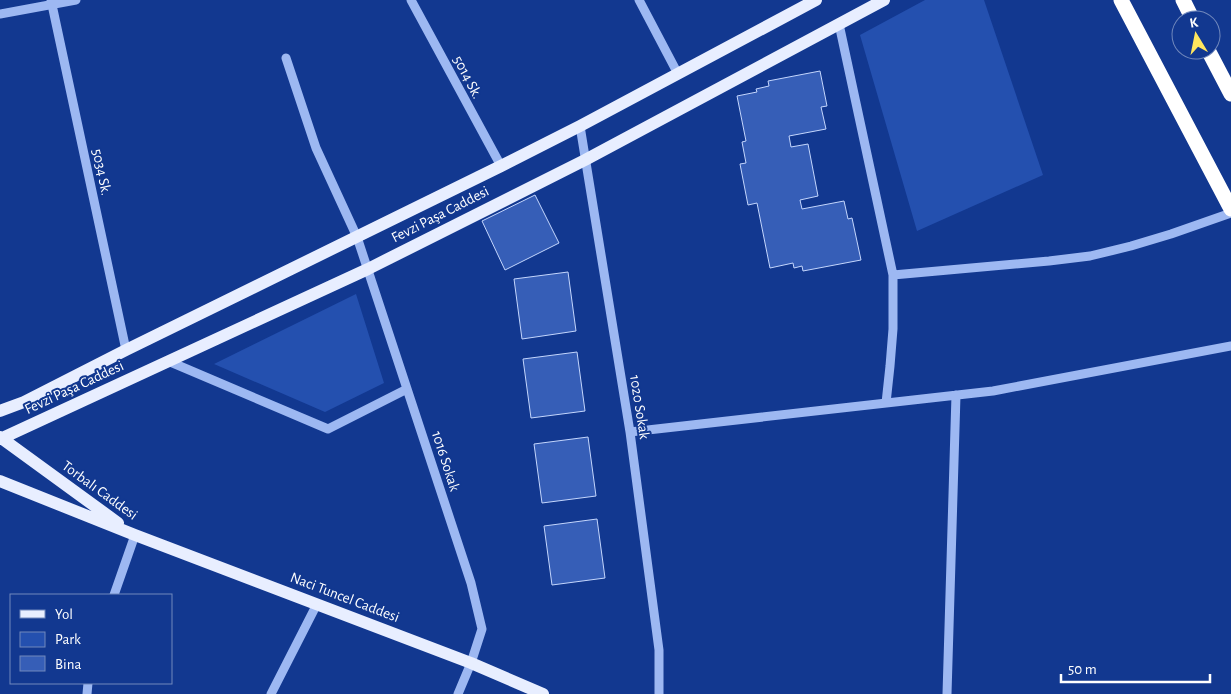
<svg xmlns="http://www.w3.org/2000/svg" width="1231" height="694" font-family="'Alegreya Sans',sans-serif">
	<rect width="100%" height="100%" fill="#123890"/>
	<path fill="#2450af" d="M925,0h59l59,175 -126,56 -57,-196z
		M356,294l28,89 -59,29 -111,-48z"/>
	<path fill="#365eb7" stroke="#c4d6fd" d="M820,71l7,35 -6,1 5,22 -37,7 2,11 17,-3 10,52 -18,4 2,9 42,-8 4,18 4,-1 9,42 -58,11 -1,-5 -8,2 -1,-5 -23,5 -13,-65 -9,2 -8,-41 6,-1 -4,-21 4,-1 -9,-45 20,-4 -1,-3 13,-3 -1,-5z
		M535,195l24,48 -54,27 -23,-49z
		M568,272l8,59 -54,8 -8,-60z
		M577,352l8,59 -54,7 -8,-59z
		M588,437l8,59 -54,7 -8,-59z
		M597,519l8,59 -53,7 -8,-59z"/>
	<g fill="none" stroke-linecap="round" stroke-linejoin="round">
		<path stroke="#9db8f2" stroke-width="9" d="M51,0l75,350
			M411,0l90,166
			M639,0l39,74
			M0,14l76,-14
			M839,24l54,251v54l-3,37 -4,37
			M286,58l30,90 41,89 114,346 11,46 -11,34 -13,31
			M580,126l50,306 29,218v44
			M893,275l156,-14 41,-5 41,-10 40,-12 60,-21
			M168,361l160,68 79,-40
			M630,432l363,-41 238,-45
			M114,595l21,-60
			M87,694l1,-11
			M271,694l46,-90
			M947,694l9,-299"/>
		<path stroke="#e8eeff" stroke-width="12" d="M0,411l24,-9 102,-52 375,-184 79,-40 236,-126
			M0,437l118,86
			M0,439l368,-170 217,-109 299,-160
			M0,481l135,54 336,128 72,31"/>
		<path stroke="#fff" stroke-width="15" d="M1121,0l110,209
			M1183,0l10,20
			M1208,50l23,44"/>
	</g>
	<g text-anchor="middle" stroke-width="4" stroke-linejoin="round" paint-order="stroke">
		<g font-size="15" fill="#fff" stroke="#123890">
			<text transform="translate(468 77) rotate(62)" y="5">5014 Sk.</text>
			<text transform="translate(102 172) rotate(78)" y="5">5034 Sk.</text>
			<text transform="translate(440 214) rotate(-27)" y="5">Fevzi Paşa Caddesi</text>
			<text transform="translate(74 387) rotate(-25)" y="5">Fevzi Paşa Caddesi</text>
			<text transform="translate(640 407) rotate(81)" y="5">1020 Sokak</text>
			<text transform="translate(446 461) rotate(72)" y="5">1016 Sokak</text>
			<text transform="translate(100 490) rotate(36)" y="5">Torbalı Caddesi</text>
			<text transform="translate(345 597) rotate(21)" y="5">Naci Tuncel Caddesi</text>
		</g>
	</g>
	<rect x="10" y="594" width="162" height="90" fill="#123890" stroke="#7188bc"/>
	<rect x="20" y="610" width="25" height="8" fill="#e8eeff" stroke="#7188bc"/>
	<text x="55" y="619" font-size="15" fill="#ffffff">Yol</text>
	<rect x="20" y="632" width="25" height="15" fill="#2450af" stroke="#7188bc"/>
	<text x="55" y="644" font-size="15" fill="#ffffff">Park</text>
	<rect x="20" y="656" width="25" height="15" fill="#365eb7" stroke="#7188bc"/>
	<text x="55" y="669" font-size="15" fill="#ffffff">Bina</text>
	<g transform="translate(1196 35) rotate(350)"><circle r="24" fill="#123890" stroke="#7188bc"/>
	<path d="M0-4L9 19L0 12L-9 19Z" fill="#ffe65e"/>
	<text y="-8" font-size="14" font-weight="bold" text-anchor="middle" fill="#ffffff">K</text>
	</g>
	<path d="M1061 674v8h149v-8" fill="none" stroke="#ffffff" stroke-width="2.5"/>
	<text x="1068" y="674" font-size="15" fill="#ffffff" stroke="#123890" stroke-width="4" paint-order="stroke">50 m</text>
</svg>
